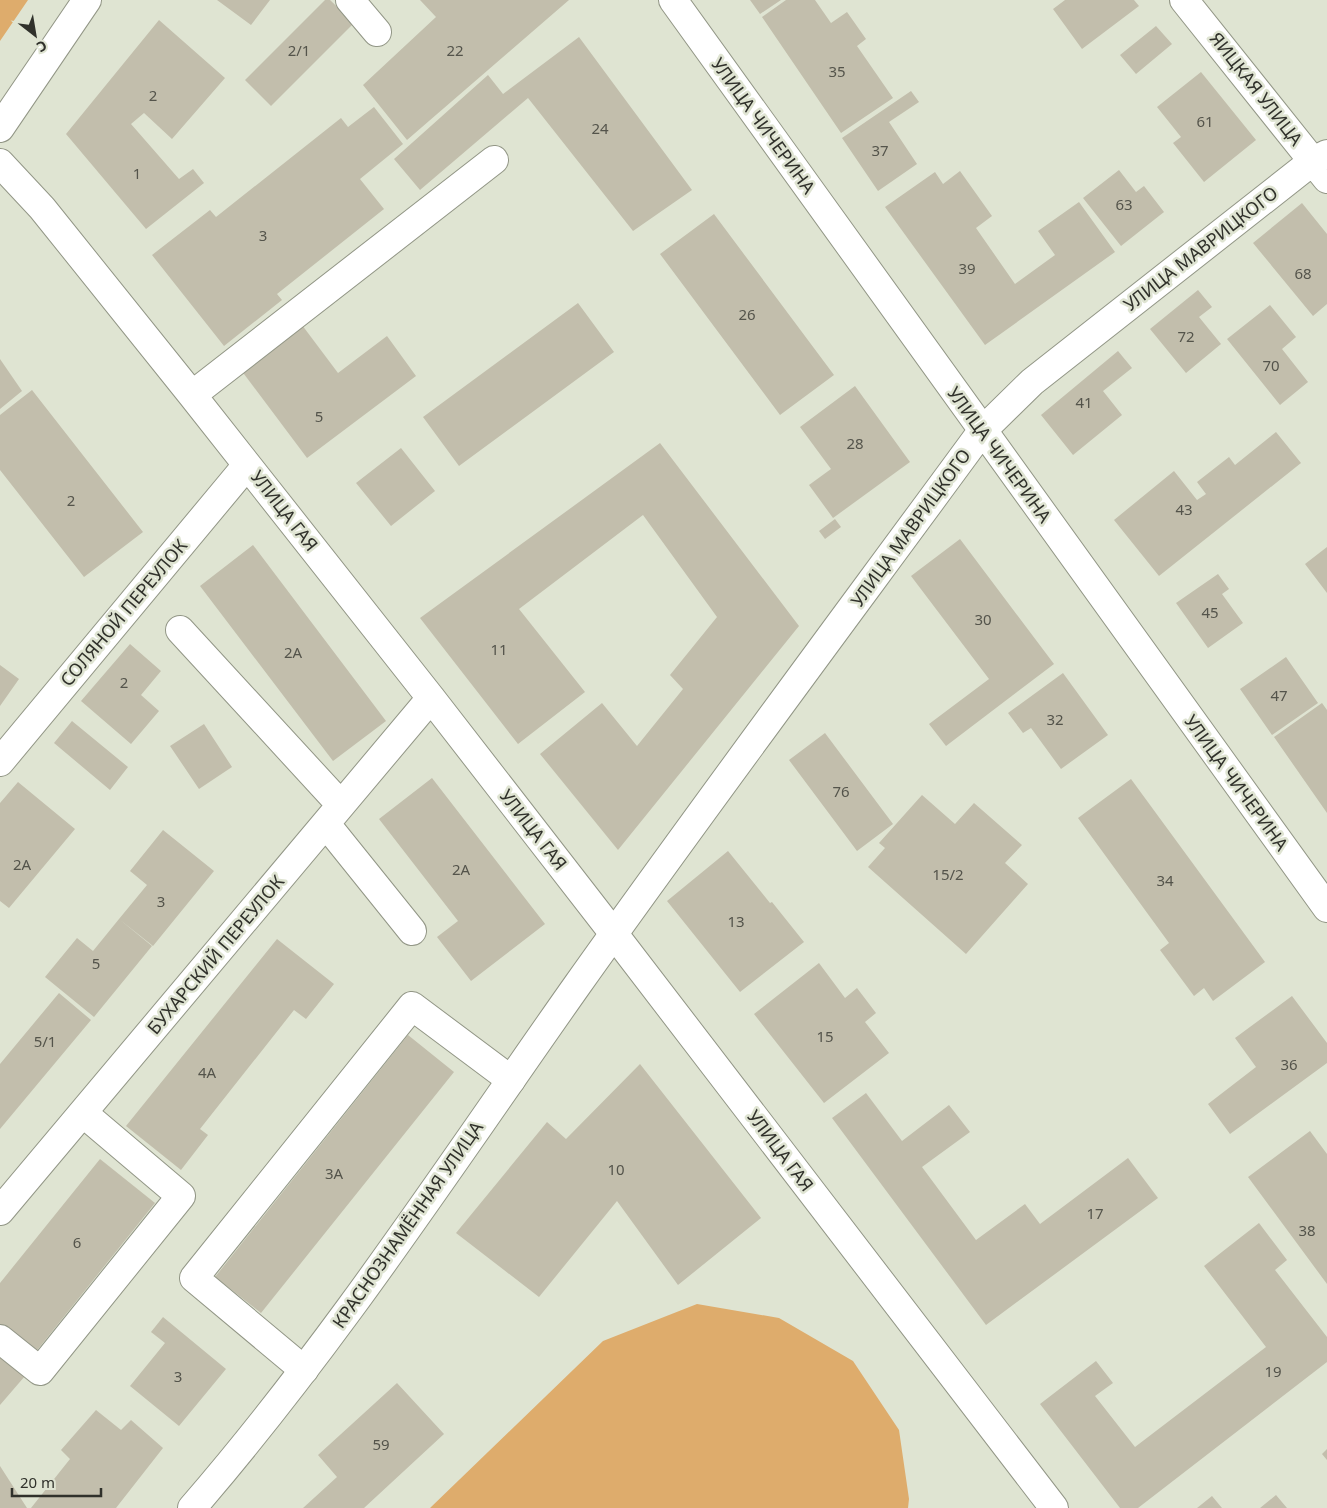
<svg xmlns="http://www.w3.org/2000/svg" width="1327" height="1508" font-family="'Noto Sans',sans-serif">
	<rect width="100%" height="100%" fill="#dfe4d2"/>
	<path fill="#deac6c" d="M0,0h28l-28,41z
		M697,1304l82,14 74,43 46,69 10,69 -1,9h-478l173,-167z"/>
	<path fill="#c2beac" d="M217,0h53l-19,25z
		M325,0h5l24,23 -83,83 -26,-26z
		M420,0h149l-162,140 -44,-55 73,-68z
		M750,0h31l-21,14z
		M786,0h29l16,23 16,-11 19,27 -9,7 36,52 -52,35 -79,-116z
		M1065,0h69l5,6 -57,43 -29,-40z
		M159,20l66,58 -53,61 -28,-26 -13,11 48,55 14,-10 11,14 -58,46 -80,-95z
		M1156,26l16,18 -36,30 -16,-19z
		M579,37l113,153 -59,41 -105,-133 -108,92 -26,-31 94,-84 15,19z
		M1201,72l55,68 -52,42 -31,-39 8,-6 -24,-30z
		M911,91l8,11 -30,20 28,42 -39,27 -36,-53z
		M374,107l29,37 -43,35 24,30 -107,85 5,6 -58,46 -72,-91 58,-45 6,7 125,-99 7,9z
		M1119,170l17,22 8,-6 20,26 -43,34 -38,-48z
		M960,171l32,45 -16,12 39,56 40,-29 -17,-24 41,-29 36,50 -130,93 -100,-138 50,-35 8,12z
		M1302,203l25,31v70l-14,12 -60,-73z
		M714,214l120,161 -54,40 -120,-161z
		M1198,290l14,17 -13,10 22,27 -35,29 -36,-44z
		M578,303l36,49 -155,114 -36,-49z
		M1270,305l26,32 -14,12 26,33 -28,23 -53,-66z
		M302,325l36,48 49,-37 29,40 -109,82 -66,-88z
		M1118,351l14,17 -29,23 19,24 -49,40 -32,-40z
		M0,359l22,32 -22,18z
		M855,386l55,76 -77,56 -24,-33 22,-16 -31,-42z
		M32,390l111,142 -59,45 -84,-107v-55z
		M1276,432l25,31 -142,113 -45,-56 60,-49 23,29 9,-6 -9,-12 32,-25 6,8z
		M660,443l139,183 -181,224 -78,-96 62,-51 35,43 46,-57 -13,-14 47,-58 -74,-102 -124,94 66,83 -67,52 -98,-126z
		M401,448l34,43 -44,35 -35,-43z
		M835,519l6,8 -16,12 -6,-8z
		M960,539l94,125 -108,82 -17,-22 60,-45 -78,-103z
		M253,545l133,176 -53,40 -133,-175z
		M1327,547v46l-22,-29z
		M1218,574l11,15 -7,5 21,29 -35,25 -32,-45z
		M130,644l31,27 -20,24 18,16 -28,33 -50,-43z
		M1286,657l32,46 -46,32 -32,-46z
		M0,665l19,14 -19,27z
		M1063,673l45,62 -47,34 -30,-41 -8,5 -15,-20z
		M1322,703l5,7v103l-53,-76z
		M72,721l56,46 -18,23 -56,-47z
		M204,724l28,43 -33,22 -29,-43z
		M825,733l68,91 -36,27 -68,-91z
		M432,778l113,146 -74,57 -34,-44 21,-16 -79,-102z
		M1131,779l134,183 -52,39 -9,-13 -10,8 -34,-46 9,-7 -91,-125z
		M18,782l57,47 -66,79 -9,-7v-98z
		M922,795l33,29 19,-21 48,42 -17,18 23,21 -62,70 -98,-87 17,-19 -6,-5z
		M163,830l51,41 -61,75 -34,-27 28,-34 -17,-14z
		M728,851l42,52 2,-1 32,40 -64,50 -73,-91z
		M119,919l33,27 -58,71 -49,-40 32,-39 16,13z
		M277,939l57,45 -28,35 -12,-9 -94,119 8,6 -27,35 -55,-44z
		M819,963l26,35 12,-10 19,25 -11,9 24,31 -65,50 -70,-89z
		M59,993l32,27 -91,109v-65z
		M1292,996l35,47v20l-97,71 -22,-30 48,-37 -21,-29z
		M408,1035l46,37 -193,241 -46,-36z
		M640,1064l121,154 -83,67 -61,-84 -78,96 -83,-64 91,-111 19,17z
		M866,1093l36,48 47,-36 21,27 -48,35 54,73 49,-36 15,20 88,-66 30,40 -172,127 -154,-207z
		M1310,1131l17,23v130l-79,-107z
		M100,1159l55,44 -121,151 -34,-27v-44z
		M1259,1223l28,37 -12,10 52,67v25l-189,146h-18l-80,-104 56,-43 17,22 -18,13 40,51 131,-100 -62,-81z
		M163,1317l63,52 -47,57 -49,-40 35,-43 -14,-11z
		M0,1355l25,21 -25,29z
		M397,1383l47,51 -80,74h-61l34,-31 -19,-22z
		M96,1410l25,20 10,-10 32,28 -47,60h-85l39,-49 -9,-9z
		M1327,1449v11l-5,-6z
		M0,1466l27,42h-27z
		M1276,1495l11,13h-27z
		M1212,1496l10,12h-25z"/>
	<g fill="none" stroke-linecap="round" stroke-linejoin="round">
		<g stroke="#929686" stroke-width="30">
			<path id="minor" d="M350,0l27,32
				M1184,0l143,179
				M0,163l42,45 150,187 239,303 183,236 440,574
				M192,395l302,-235
				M982,431l50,-49 281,-221 14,-7
				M180,630l161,175
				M0,762l247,-297
				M326,824l86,107
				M0,1211l431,-513
				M0,1339l40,32 141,-175 -98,-83
				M304,1370l-110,-92 218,-272 99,74"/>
		</g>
		<g stroke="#929686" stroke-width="30">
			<path id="major" d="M673,0l654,908
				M0,128l87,-128
				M192,1508c142,-164 261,-347 386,-524 132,-186 269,-369 404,-553"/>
		</g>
		<use href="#minor" stroke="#fff" stroke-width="28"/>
		<use href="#major" stroke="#fff" stroke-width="28"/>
	</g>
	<g text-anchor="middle" stroke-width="5" stroke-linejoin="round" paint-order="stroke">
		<g font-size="15" fill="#54544b">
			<text x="299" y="56">2/1</text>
			<text x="455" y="56">22</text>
			<text x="837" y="77">35</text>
			<text x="153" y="101">2</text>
			<text x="1205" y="127">61</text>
			<text x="600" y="134">24</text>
			<text x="880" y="156">37</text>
			<text x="137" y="179">1</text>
			<text x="1124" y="210">63</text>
			<text x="263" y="241">3</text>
			<text x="967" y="274">39</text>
			<text x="1303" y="279">68</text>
			<text x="747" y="320">26</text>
			<text x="1186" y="342">72</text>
			<text x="1271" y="371">70</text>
			<text x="1084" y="408">41</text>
			<text x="319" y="422">5</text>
			<text x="855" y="449">28</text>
			<text x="71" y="506">2</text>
			<text x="1184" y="515">43</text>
			<text x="1210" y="618">45</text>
			<text x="983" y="625">30</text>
			<text x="499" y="655">11</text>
			<text x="293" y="658">2А</text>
			<text x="124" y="688">2</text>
			<text x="1279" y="701">47</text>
			<text x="1055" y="725">32</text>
			<text x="841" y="797">76</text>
			<text x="22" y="870">2А</text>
			<text x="461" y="875">2А</text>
			<text x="948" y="880">15/2</text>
			<text x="1165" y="886">34</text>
			<text x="161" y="907">3</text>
			<text x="736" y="927">13</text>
			<text x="96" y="969">5</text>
			<text x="825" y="1042">15</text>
			<text x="45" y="1047">5/1</text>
			<text x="1289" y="1070">36</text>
			<text x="207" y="1078">4А</text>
			<text x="616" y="1175">10</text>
			<text x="334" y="1179">3А</text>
			<text x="1095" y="1219">17</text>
			<text x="1307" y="1236">38</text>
			<text x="77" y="1248">6</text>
			<text x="1273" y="1377">19</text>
			<text x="178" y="1382">3</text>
			<text x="381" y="1450">59</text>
		</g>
		<g font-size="18" fill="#30312b" stroke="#dfe4d2">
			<text transform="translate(1256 89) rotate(52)" y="6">ЯИЦКАЯ УЛИЦА</text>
			<text transform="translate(763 126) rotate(54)" y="6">УЛИЦА ЧИЧЕРИНА</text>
			<text transform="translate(1201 249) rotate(-38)" y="6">УЛИЦА МАВРИЦКОГО</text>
			<text transform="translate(999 455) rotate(54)" y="6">УЛИЦА ЧИЧЕРИНА</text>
			<text transform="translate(284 511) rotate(52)" y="6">УЛИЦА ГАЯ</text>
			<text transform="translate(911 528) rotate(-54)" y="6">УЛИЦА МАВРИЦКОГО</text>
			<text transform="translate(124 613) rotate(-50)" y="6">СОЛЯНОЙ ПЕРЕУЛОК</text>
			<text transform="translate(1236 783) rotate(54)" y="6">УЛИЦА ЧИЧЕРИНА</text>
			<text transform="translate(533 830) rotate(52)" y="6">УЛИЦА ГАЯ</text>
			<text transform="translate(216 955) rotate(-50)" y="6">БУХАРСКИЙ ПЕРЕУЛОК</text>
			<text transform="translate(780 1151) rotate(53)" y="6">УЛИЦА ГАЯ</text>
			<text transform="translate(408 1225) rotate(-55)" y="6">КРАСНОЗНАМЁННАЯ УЛИЦА</text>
		</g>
	</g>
	<g transform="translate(35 35) rotate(149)" stroke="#dfe4d2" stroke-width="4" paint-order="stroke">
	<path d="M0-4L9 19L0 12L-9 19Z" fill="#30312b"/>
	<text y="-8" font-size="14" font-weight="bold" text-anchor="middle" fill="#30312b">С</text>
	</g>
	<path d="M12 1488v8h89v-8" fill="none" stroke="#30312b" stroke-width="2.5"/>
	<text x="20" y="1488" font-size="15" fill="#30312b" stroke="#dfe4d2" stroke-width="4" paint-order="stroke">20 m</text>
</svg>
